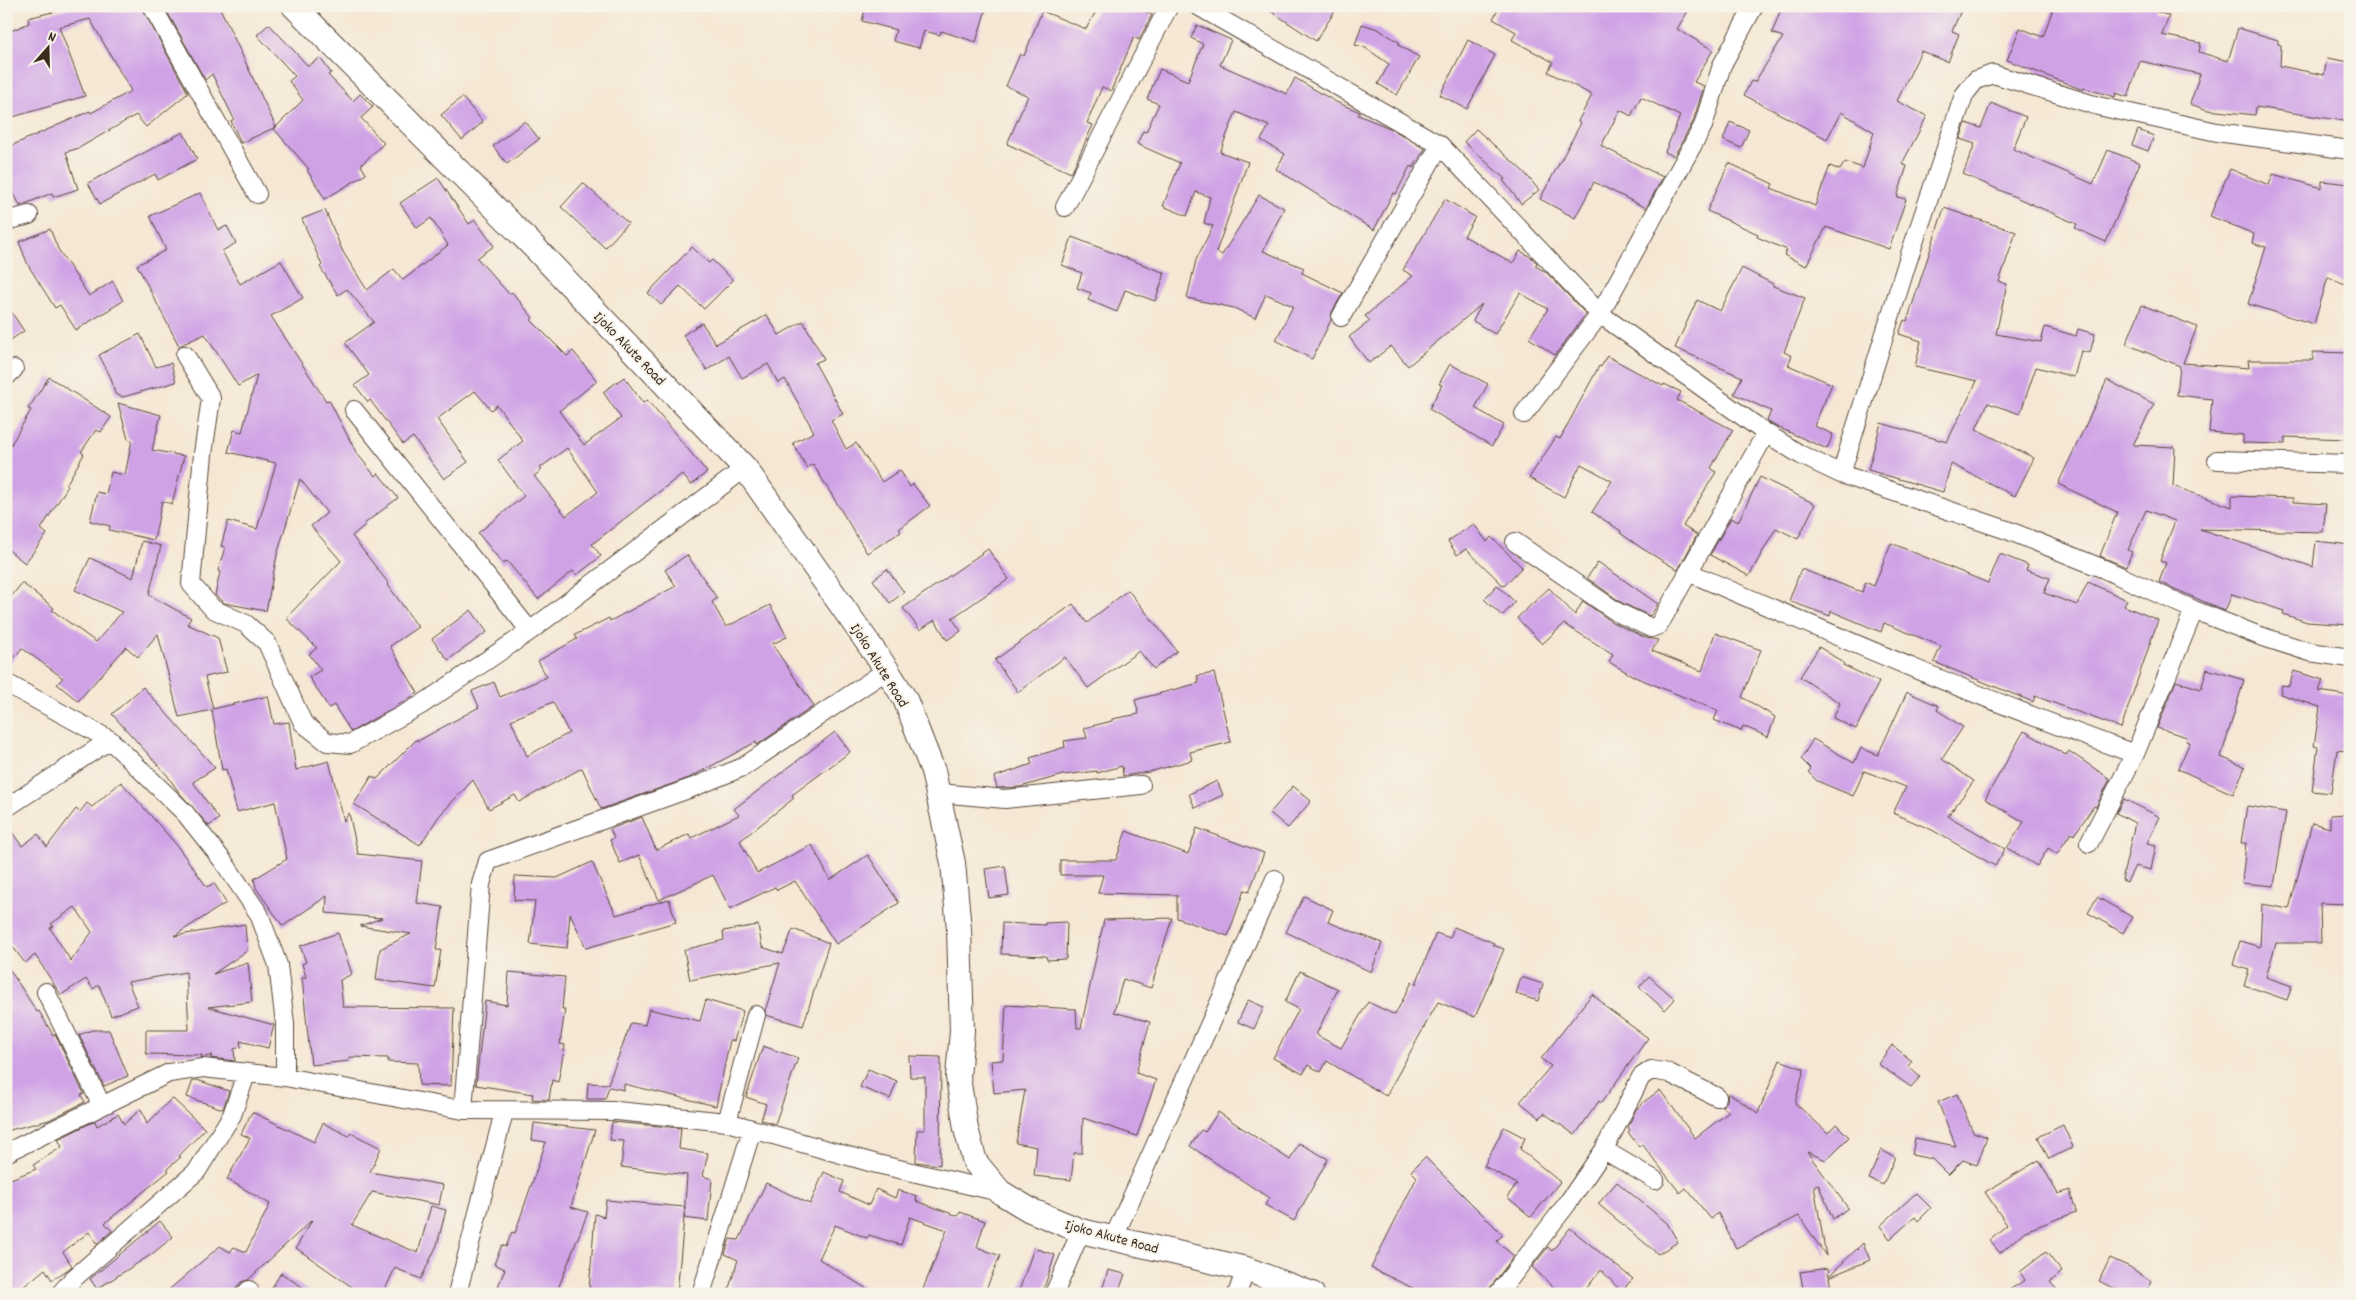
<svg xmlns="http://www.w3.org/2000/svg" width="2356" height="1300" font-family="Dekko,sans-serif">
	<rect width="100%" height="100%" fill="#f7f3e8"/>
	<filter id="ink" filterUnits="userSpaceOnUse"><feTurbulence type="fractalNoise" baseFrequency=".02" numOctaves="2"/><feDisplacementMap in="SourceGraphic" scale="10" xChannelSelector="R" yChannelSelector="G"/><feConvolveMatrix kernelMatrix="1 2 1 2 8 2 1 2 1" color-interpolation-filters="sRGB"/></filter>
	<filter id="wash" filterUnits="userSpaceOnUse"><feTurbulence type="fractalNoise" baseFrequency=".0096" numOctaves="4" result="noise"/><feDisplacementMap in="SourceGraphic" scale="20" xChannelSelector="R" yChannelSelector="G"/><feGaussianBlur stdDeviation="1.12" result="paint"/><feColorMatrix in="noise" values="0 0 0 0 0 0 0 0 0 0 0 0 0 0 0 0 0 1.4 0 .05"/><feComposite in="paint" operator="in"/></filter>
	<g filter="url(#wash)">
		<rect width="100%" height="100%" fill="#f5e7d3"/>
		<g id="blocks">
			<path fill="#cfa2e6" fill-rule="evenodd" d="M78,6h63l47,87 -42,34 -10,-12 -57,33 -13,4 12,37 -25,8 -1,-4 -32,13 -14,-30v-28l84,-37 1,2 40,-22 -41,-72 -31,8 26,69 -79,23v-86l23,-10 -1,-5z
				M164,6h55l57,121 27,-27 -14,-19 6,-5 -38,-41 12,-11 39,42 12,-8 11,15 -3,2 25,26 7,-7 13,13 -12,11 23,25 -23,22 5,9 -41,25 -18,-29 2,-1 -35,-40 2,-2 -35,16 -10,-22 3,-2 -22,-45 -7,6z
				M866,6h121l-11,36 -35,-11 -1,4 -16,-4 -5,17 -26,-7 3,-11 -34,-9z
				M1099,6h36l17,9 -13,25 -5,-3 -23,54 -9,-4 -15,36 6,2 -22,48 -64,-29 21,-48 -22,-10 14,-32 4,2 18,-45 44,18z
				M1263,6h75l-22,35z
				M1500,6h191l-14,23 36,21 -19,32 10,4 -11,36 -19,34 -9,-4 15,-36 -39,-19 -10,19 -11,-6 -19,36 62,31 -17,31 -52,-26 -19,36 -35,-19 41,-76 -3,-2 14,-26 -44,-23 5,-10 -41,-22 4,-8 -23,-13z
				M1782,6h181l-11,25 7,3 -11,28 -27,-11 -24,50 30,15 -25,48 5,2 -10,31 9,2 -17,50 -63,-22 -20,39 -22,-11 3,-5 -30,-13 1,-3 -51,-23 22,-48 44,21 -2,4 44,18 15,-40 10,4 5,-8 18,6 11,-36 -33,-20 -14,27 -83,-44 7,-14 4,1 28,-45 -11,-4z
				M2054,6h103l-2,5 14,5 -7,19 39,8 -2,9 29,9 10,-33 40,12v4l3,1 -1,21 44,9 3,-17 23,4v60l-94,-15 -1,8 -47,-5 -18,-6 10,-30 -60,-13 -12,36 -12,-4 -1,4 -31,-9 -1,2 -76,-30 13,-32 23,9z
				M1362,24l16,5 22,14 -2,2 21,12 -22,38 -19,-11 11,-20 -25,-17 -9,-2z
				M1197,25l34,15 -11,25 67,29 8,-16 41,24 24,10 -2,3 34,14 33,20 -12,19 -3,-2 -14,28 -3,-1 -19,37 -98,-61 9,-15 -24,-14 8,-14 -33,-14 -16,40 28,10 -32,90 6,3 37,-60 25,13 -21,43 41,17 -2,5 41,20 -11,19 -1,8 -19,39 -36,-19 17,-34 -27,-12 -11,24 -21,-10 -47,-10 9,-38 17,-34 -9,-3 6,-26 -14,-5 -9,24 -24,-10 17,-43 -43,-19 6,-13 3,1 13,-28 -12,-5 13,-30 28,12 15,-37 -12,-6z
				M1468,40l27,15 -28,54 -27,-14z
				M462,97l21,25 -21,18 -21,-25z
				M1991,103l35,14 -13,32 80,35 15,-34 32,13 -34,79 -31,-14 2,-4 -114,-50 12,-30 -15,-5 6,-16 15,5z
				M525,121l14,18 -32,25 -14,-18z
				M1730,122l19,8 -8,18 -18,-8z
				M1476,129l48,43 15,18 -18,14 -18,-24 2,-1 -41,-37z
				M2138,130l16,6 -6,15 -16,-6z
				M183,132l14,27 -39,21 -3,-6 -55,30 -12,-21z
				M2230,169l39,16 4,-11 49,14v-7l28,3v88l-5,12 -17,-7 -14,47 -66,-20 18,-57 -14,-4 2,-9 -44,-18z
				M438,178l31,46 6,-4 19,26 -17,12 32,36 3,-2 21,26 -2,2 36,36 6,-5 24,30 -38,30 25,34 37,-27 -18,-26 21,-15 19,26 4,-3 60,72 -16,13 -9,-11 -90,70 9,12 -24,19 -4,-4 -35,28 -31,-38 -4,3 -25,-31 46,-37 -26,-36 25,-19 -26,-36 -6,5 -16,-19 -38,28 31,43 -24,17 -31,-42 -10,7 -33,-44 -2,2 -13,-17 14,-10 -24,-32 29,-21 -27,-33 -9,6 -18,-28 2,-2 -20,-46 23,-9 18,42 24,38 27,-21 9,11 45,-35 -17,-27 -14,10 -17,-25zM567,448l31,44 -32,24 -32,-40 8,-6 -2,-2z
				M583,183l45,40 -23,25 -44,-41z
				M200,193l18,37 9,-4 9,17 -14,8 18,33 41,-23 22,37 -32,18 55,85 3,-1 27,52 19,24 3,-3 20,25 -34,26 1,1 -13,11 37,48 -1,1 30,42 -28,19 28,47 -67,39 -17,-27 -5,3 -20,-31 12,-7 -12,-16 8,-6 -31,-30 55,-57 -30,-35 16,-13 -27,-34 -23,76 -11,56 -42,-8 -9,-8 5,-23 -2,-1 7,-24 -4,-1 7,-25 29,8 19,-66 -48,-11 6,-22 8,2 15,-57 -19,11 -33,-52 -26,12 -42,-81 29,-15 -16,-34z
				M1445,199l30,18 -11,19 49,27 7,-12 11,6 6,6 -2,3 11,6 40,42 -31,41 -26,-17 19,-29 -28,-16 -25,41 -22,-13 9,-17 -74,62 -17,-20 -22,17 -20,-26 21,-16 -5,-5 48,-40 -10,-6z
				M1944,208l72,24 -17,50 8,2 -11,50 45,8 4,-15 31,9 2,-7 17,5 -5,19 -9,-2 -7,26 -38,-10 -16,47 -32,-11 -12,26 58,29 -19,38 -64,-32 -8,28 -75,-22 13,-47 66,19 30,-61 -62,-14 6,-26 -22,-7 5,-14 3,1z
				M50,229l8,20 31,47 24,-15 10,20 -47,29 -16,-25 -5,3 -27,-43 -9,-23z
				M1072,237l93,36 -10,28 -30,-11 -8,22 -29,-12 3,-7 -14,-5 5,-15 -20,-8z
				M692,247l17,16 3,-3 21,20 -29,29 -24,-23 -19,19 -13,-12z
				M1742,268l31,16v2l32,12 -21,54 8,4 -4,9 44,19 -18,42 19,8 -6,15 -52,-23 -8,-5 4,-10 -37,-17 8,-17 -67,-29 22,-48 23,11z
				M6,304l18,27 -18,12z
				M2142,305l55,22 -14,36 66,5 -1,-8h65v-8l37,1v86l-65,-2v7l-42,-1v-8l-34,-3 3,-33 -35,-4 3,-29 -54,-22z
				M767,315l12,20 24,-14 21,38 -9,4 28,51 -12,6 15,29 10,-6 26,39 18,-12 10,17 3,-3 17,22 -31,23 2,3 -34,21 -54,-89 -6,4 -14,-25 21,-11 -29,-53 -7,4 -10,-19 -26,14 -13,-22 -22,14 -24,-35 19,-12 14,21z
				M140,334l16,33 15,-4 5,19 -53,15 -8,-3 -4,-16 -12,-23z
				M1607,356l56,30 1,-2 17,8 -4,8 56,30 -22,38 5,4 -33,54 14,9 -19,35 -35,-21 -23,-16 1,-2 -29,-19 20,-31 -31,-17 -17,33 -35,-19 27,-41 4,2 39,-73 2,1z
				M1450,364l38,20 -13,24 29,17 -12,21 -63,-37 13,-24 -3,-1z
				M49,377l62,40 -10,15 -5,-2 -15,22 3,2 -18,31 2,1 -27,43 6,5 -22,29 -19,-15v-95l25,-43 -3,-1z
				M2107,380l47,24 -21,41 42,2 -2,39 59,21v-11l61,2v4l33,2 -3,28 -123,-3 113,38 3,-26 34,4v80l-43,-3 -24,-8 1,-3 -52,-17 -7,17 -66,-29 7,-19 -6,-2 15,-40 -29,-11 -18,40 4,2 -6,15 -26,-11 17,-44 -59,-28z
				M118,403l43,12 -9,35 32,6 -12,48 -10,-3 -8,39 -45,-10 1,-4 -20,-5 7,-29 9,2 5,-22 14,3 7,-35 -4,-1z
				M1760,477l55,27 -17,35 -22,-11 -27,48 -39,-21 21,-37 7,4z
				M1474,524l13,18 4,-5 31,30 -18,19 -38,-37 -9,6 -9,-14z
				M142,541l19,5 -12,49 42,23 -4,6 31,14 9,34 -22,5 8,32 55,-13 6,28 15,-2 7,48 33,-9 15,60 5,-8 9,41 64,7 -5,42 26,4 -7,43h5l-6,38 -59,-8 4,-31 31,-15 -51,-8 22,-8 -56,-5 1,-17 -44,30 -27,-38 -2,-9 33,-20 -12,-57 -38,10 -11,-43 -4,1 -10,-60 -33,7 -21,-83 -20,23 -12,-10 -48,54 -21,-17 6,-6 -41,-30 -16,20v-65l16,-20 32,25 -2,2 44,32 26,-30 -47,-22 15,-32 43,20z
				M1891,543l97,40 12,-29 28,11 -2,5 24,8 -6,15 33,12 11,-23 39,18 -3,6 34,14 -37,108 -86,-32 -2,6 -99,-40 7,-16 -57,-23 -3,9 -50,-21 -1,5 -41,-15 12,-32 61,23 3,-10 9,4z
				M988,549l21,30 -57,39 9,13 -14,9 -12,-20 -15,10 -17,-22z
				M687,555l30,43 -5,4 14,25 44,-22 17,32 -15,7 42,62 -57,39 -1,-3 -67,36 -88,31 -19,-41 -63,34 -4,-7 -26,14 -16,-29 -34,36 -19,29 -66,-41 18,-28 5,3 40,-40 1,2 61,-34 -7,-16 22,-9 6,15 47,-20 -9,-16 39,-22 -2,-4 34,-17 1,3 66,-35 -11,-16zM553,702l16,31 -42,23 -16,-36z
				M1598,562l60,42 -8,12 -28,-13 -35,-25z
				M887,569l17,23 -14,11 -17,-23z
				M1497,585l18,17 -13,14 -18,-17z
				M1549,588l26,27 8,-14 29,21 34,16 12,2 -6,11 50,20 13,-38 46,17 -19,47 33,20 -7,20 -25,-11 -2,5 -27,-11 4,-9 -83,-34 -26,-15 4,-8 -49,-30 -22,20 -25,-26z
				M1128,590l49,61 -23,18 -15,-18 -51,37 -23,-31 -47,35 -23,-32 78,-56 14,19z
				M471,610l16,22 -39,28 -16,-21z
				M1819,647l25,16 -1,2 36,17 -23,47 -23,-11 7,-15 -40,-26z
				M2207,669l37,11 -23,77 24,10 -12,27 -55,-25 12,-27 -4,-1 1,-4 -30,-9 19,-47 25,8z
				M2294,671l29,9 -4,11 31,5v32l-4,23 -9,-1 -6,43 -19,-2 6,-44 -4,-1 6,-39 -40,-13 2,-9 7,1z
				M1214,673l17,69 -41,10 2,8 -43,12 -26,4 -1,-10 -25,7v-2l-34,4 -43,12 -23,1 -3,-11 38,-13 -2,-6 35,-11 -1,-6 23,-3 -3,-10 28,-7v-2l27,-5 -4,-14 64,-17 -2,-7z
				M143,687l72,81 -22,14 26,37 -10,7 -31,-35 -11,-16 -55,-61z
				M1907,692l32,14 -2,4 26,17 -21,32 32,22 -26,35 57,33 -10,17 -63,-36 -39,-17 13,-26 -42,-16 -11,25 -36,-15 -9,-9 3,-3 -10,-10 12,-20 41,24 7,-15 17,7z
				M2024,731l42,24 3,-4 41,28 -14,28 -2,-1 -20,29 -3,-2 -14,21 -9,-6 -11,18 -30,-18 17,-26 -39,-23z
				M835,732l15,20 -58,43 2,3 -54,43 17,32 55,-28 18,35 38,-25 31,48 -63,41 -41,-63 -18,9 -2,-3 -45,22 -17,-34 -54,25 -20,-45 -19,8 -10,-23 4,-2 -4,-9 32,-12 14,33 33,-16 2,4 48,-23 -5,-6z
				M1217,781l6,14 -28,13 -6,-14z
				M121,782l54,61 32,44 7,-4 12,20 -52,33 71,-12 2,27 -34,23 35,-11 4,39 -44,5 66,18 -6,23 -28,-7 1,6 -7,2 1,12 -25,-3 3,-3 -12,3 1,-3 -56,-1v-24h43l-3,-58 -58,10 10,24 -27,10 -12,-31 -6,4 -7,-10 -25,16 -26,-40 -10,8 -19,-25v-114l16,22 16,-12 9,13 29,-38 4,3 7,-9 5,4zM75,907l17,25 -21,29 -21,-33 3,-2 -2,-2z
				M1293,786l18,15 -23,27 -18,-15z
				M2124,799l36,18 -13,26 9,2 -5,25 -16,-4 -8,16 -5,-2 13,-57 -19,-10z
				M2247,806l39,6 -12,74 -32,-3 4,-40h-5z
				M2350,814v90l-30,-1 1,40h-45l-10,34 26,9 -5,14 -43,-15 5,-15 -16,-5 7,-24 20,6 2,-43 27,5 23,-86 18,5v-13z
				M1197,828l67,25 -15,39 -5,-2 -16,46 -51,-18v-23l-79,-2 5,-18h-43v-15h56l10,-29 62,23z
				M592,862l24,53 53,-16 7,23 -90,26 -16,-35 -3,35 -37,-4 5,-43 -21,-1 1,-24 42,2z
				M1005,866l4,29 -20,3 -4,-29z
				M1304,896l29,14 -5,12 54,21 -11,29 -85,-40z
				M2097,897l35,20 -9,16 -35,-20z
				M1172,918l-21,70 -28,-9 -9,33 36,10 -14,51 20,7 -19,56 -54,-18 -1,35h-8l-3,27 -37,-4 3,-29 -21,-4 9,-53 -31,3 -3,-32 12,-1 3,-55 70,4 1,19h4l23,-108z
				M1067,922l-1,37 -19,1 -1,-4 -45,-2 1,-31 43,2v-2z
				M758,925l4,22 21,7 10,-25 36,14 -26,83 -37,-11 -1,-4 15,-48 -90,17 -6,-30 40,-10 -1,-9z
				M1454,927l40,16 -1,2 11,4 -29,68 -37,-15 -52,94 -59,-35 -6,11 -13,-7 -5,9 -30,-16 26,-49 -14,-7 15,-31 38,18 -22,46 25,13 27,-46 27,13 17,-33 4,2 20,-51 14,5z
				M338,933l14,41 -12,6 3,27 111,1 -3,78 -32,-1 -1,-22 -30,-1v-4l-39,-1v4l-38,4 -9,-87 4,-1 -4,-13 4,-2 -6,-16z
				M6,964l31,48 2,-1 14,24 2,-1 29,60 -3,1 4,7 -36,18 -43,11z
				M509,972l56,5 -3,32h3l-5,35 5,1 -7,37 -6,-2 -3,20 -17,-1 1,-5 -57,-9 9,-84 22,4z
				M1649,976l26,23 -10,11 -26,-23z
				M1521,977l22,7 -5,17 -22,-7z
				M1592,994l13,11 -1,1 44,32 -47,65 -2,-2 -24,34 -31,-22 -4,5 -20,-16 31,-36 -10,-7z
				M706,1000l37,11 -9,30 -4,-1 -14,66 -92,-22v6l-15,-3 -4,12h-18l1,-16 20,1 23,-61 14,2 4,-16 51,12z
				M1248,1000l16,7 -10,22 -16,-7z
				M92,1030h17l19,46 -24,10 -25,-51z
				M1892,1045l20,16 -4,5 12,11 -9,10 -33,-23z
				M763,1046l35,12 -23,66 -14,-4 5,-16 -20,-7z
				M909,1056l32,1 -1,108 -24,-3 1,-32h8v-53h-15z
				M1780,1060l24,9 -9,34 33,30 8,-9 13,13 -23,23 -19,-8 41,56 -15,11 -15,-35 -4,2 12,70 -27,-40 -63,32 -18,-35 -7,6 -25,-31 -6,5 -38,-49 -3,3 -11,-15 2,-2 -2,-3 8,-18 6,-4 -1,-1 19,-14 35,48 34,-26 -7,-6 5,-5 1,-8 30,20z
				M868,1069l29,12 -7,18 -30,-12z
				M193,1080h4l32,11 -6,18 -36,-12z
				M1957,1094l16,38 14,5 -10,28 -14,-5 -15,15 -16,-16 -20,-4 3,-17 41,8 -18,-44z
				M172,1098l33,31 -26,27 2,1 -14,12 2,2 -64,52 7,8 -15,13 -8,-12 -26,20 9,14 -2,2 -18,12 -7,-11 -28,23 -11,-13v-98l30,-12 -3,-4 29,-18 -4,-8 37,-18 2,5 21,-12 6,10 17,-15 6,15z
				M252,1112l62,30 9,-19 26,13 2,-3 30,15 -11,24 73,13 -4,20 -67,-13 -20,33 66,28 13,-47 15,4 -9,35 -16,34 -26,-11 -12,26h-21l-66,-46 16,-28 -64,60 -7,2 -9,12h-68l56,-48 10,6 4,-5 12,5 24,-48 -43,-25 23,-41 -9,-4z
				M1218,1112l72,48 9,-17 29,16 -34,62 -29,-16 4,-7 -79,-52 11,-16 4,2z
				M612,1122l69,6 -2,21 29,4 -5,23 9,3 -4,42 -24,-3 3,-43 -66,-8 3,-26 -14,-1z
				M534,1123l61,7 -24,77 17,5 -32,82h-61l10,-25 -11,-5 8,-19 4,2 6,-15 3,1 31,-91 -14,-2z
				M2063,1125l10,22 -24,12 -11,-22z
				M1504,1127l21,11 -5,11 40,33 -29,35 -24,-20 10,-13 -33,-18z
				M1881,1150l14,7 -12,28 -14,-6z
				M1425,1157l78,78 -7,6 18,15 -24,32 -2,6h-63l-54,-26 46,-91 -6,-6z
				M2039,1160l19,34 12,-4 6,22 -51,19 -25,22 -11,-13 18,-15 -22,-33z
				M824,1172l20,9 -4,11 29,13 7,-16 19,9 3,-8 19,6 -1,5 42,15 2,-4 25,9 -8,26 23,9 -16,38h-63l26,-64 -37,-13 -9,28 -32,-10 -2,3 -32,-13 -16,34 56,35h-148l11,-34 -13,-6 4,-13 1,-2 9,1 27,-57 44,21z
				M1617,1182l50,41 11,19 -20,12 -60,-50z
				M1916,1193l15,15 -13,13 -3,-4 -25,22 -10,-13z
				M606,1200l79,7 -8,87 -88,-3 6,-77 9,3z
				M160,1221l13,16 -21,17 -55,35 -7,-10z
				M1570,1228l39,32 24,19 -12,12 -20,-21 -19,24h-21l-29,-27 16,-20 4,4z
				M1863,1243l7,17 -41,17 3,17h-28l-4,-22 28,-4 1,8z
				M1034,1248l21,7 -13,39h-24z
				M2046,1252l16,20 -12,10 11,12h-58l22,-14 -5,-8z
				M2110,1258l20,9 22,15 -7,12h-20l-26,-13z
				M1108,1270l17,4 -7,20h-17z
				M281,1273l32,21h-45z"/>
		</g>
	</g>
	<g filter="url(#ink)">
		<use href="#blocks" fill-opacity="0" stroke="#574639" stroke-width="1"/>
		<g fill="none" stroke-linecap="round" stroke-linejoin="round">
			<g stroke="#574639" stroke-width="20">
				<path id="street" d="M152,6l105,188
					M1198,6l242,139 160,169 166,119 35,22 40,19 166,56 97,39 90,41 66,26 50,16 40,6
					M1065,207l104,-201
					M6,221l23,-6
					M1341,317l99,-172
					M185,355l26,43 -8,56 -12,130 22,25 33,15 21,19 36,80 24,19 23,2 71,-39 109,-74 215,-163
					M6,377l8,-8
					M354,410l176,221
					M1524,414l76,-100 103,-188 19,-61 32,-59
					M2217,460l133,4
					M1841,474l66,-211 57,-168 12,-15 17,-6 105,32 119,26 133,18
					M1515,542l102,70 34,16 8,-3 107,-192
					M1688,572c148,64 295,128 447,182
					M6,683l104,57 75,73 38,48 36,53 19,51 7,59v53
					M939,793l66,6 136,-14
					M6,808l104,-68
					M2089,843l46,-89 59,-144
					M46,992l56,114
					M463,1110l18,-226 7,-23 206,-74 49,-20 144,-97
					M727,1122l29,-107
					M1604,1150l51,30
					M6,1153l163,-80 34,-5 82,9 178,33 154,1 110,11 150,42 123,28
					M1113,1239l162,-360
					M60,1294l13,-15 124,-108 35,-56 14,-41
					M245,1294l4,-4
					M457,1294l47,-182
					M701,1294l51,-164
					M1054,1294l27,-63
					M1237,1294l9,-25
					M1498,1294l69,-90 37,-54 37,-73 10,-7 18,3 48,24"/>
			</g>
			<g stroke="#574639" stroke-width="26">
				<path id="secondary" d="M294,6l242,243 209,219 142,202 18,29 28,72 20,92 6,66 3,102 -4,46 8,52 9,33 25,30 30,18 51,21 165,38 66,25"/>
			</g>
			<use href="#street" stroke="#fff" stroke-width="18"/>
			<use href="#secondary" stroke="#fff" stroke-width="24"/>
		</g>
	</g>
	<g text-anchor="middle" stroke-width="4" stroke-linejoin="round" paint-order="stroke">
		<g font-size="15" fill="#3b2a1e" stroke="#f7f3e8">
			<text transform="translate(630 348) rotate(46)" y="5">Ijoko Akute Road</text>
			<text transform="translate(880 665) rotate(58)" y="5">Ijoko Akute Road</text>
			<text transform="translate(1112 1236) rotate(15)" y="5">Ijoko Akute Road</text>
		</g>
	</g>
	<rect width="2356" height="1300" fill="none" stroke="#f7f3e8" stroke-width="25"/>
	<g transform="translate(48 48) rotate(20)" stroke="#f7f3e8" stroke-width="4" paint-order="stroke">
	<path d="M0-4L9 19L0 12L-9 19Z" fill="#3b2a1e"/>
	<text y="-8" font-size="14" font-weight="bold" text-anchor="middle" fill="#3b2a1e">N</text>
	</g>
</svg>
